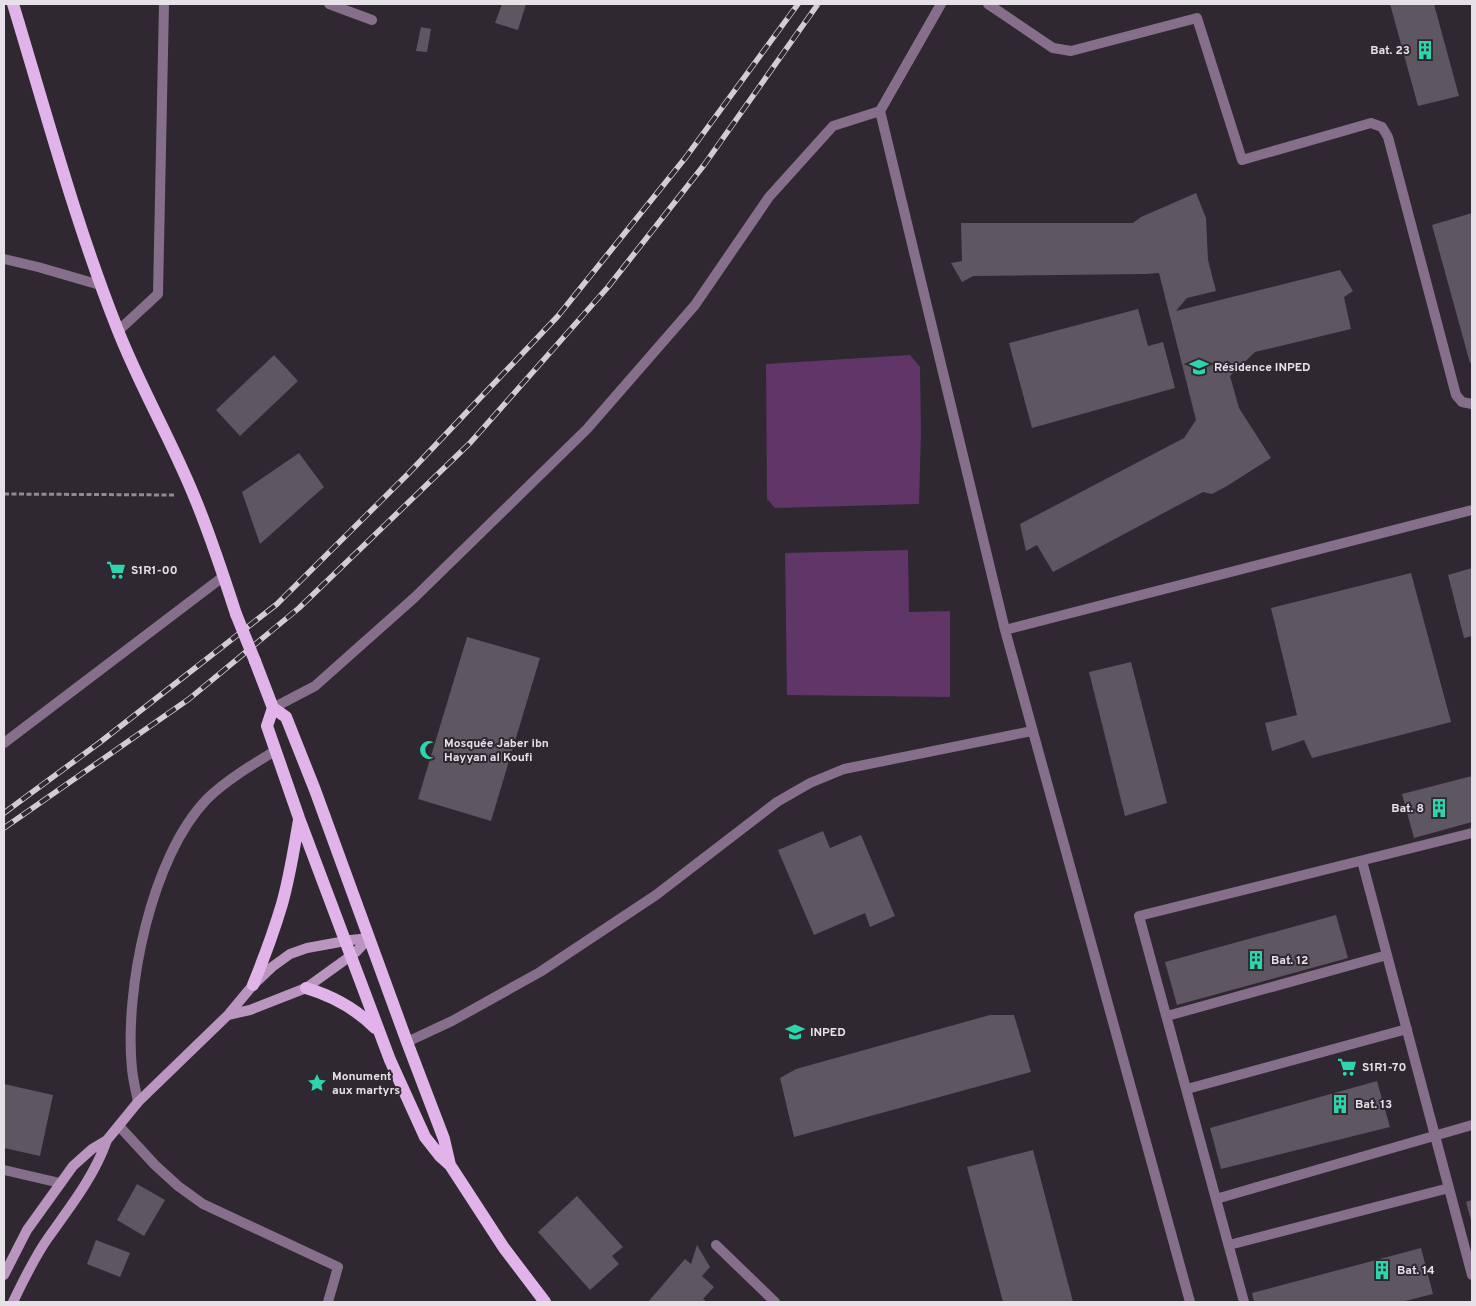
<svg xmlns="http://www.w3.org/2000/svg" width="1476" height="1306" font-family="Overpass,sans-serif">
	<rect width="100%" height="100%" fill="#2f2830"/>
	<path fill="#603568" d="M910,355l10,12 1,65 -2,72 -144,4 -8,-9 -1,-135z
		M908,550l1,62 41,-1v86l-163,-2 -2,-142z"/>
	<path fill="#5e5660" d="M502,4h24l-8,26 -23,-7z
		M1390,4h44l25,92 -41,10z
		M421,27l10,2 -4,23 -11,-1z
		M1196,193l10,25 2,42 8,31 -29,7 -11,13 164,-41 13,21 -9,6 7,32 -96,23 -25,24 9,32 32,50 -44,28 -15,8 -9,-2 -150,80 -16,-27 -11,6 -6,-27 164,-86 12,-18 -37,-147 -13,1 -173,2 -11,6 -11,-19 11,-2 -1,-38h172l8,-6z
		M1472,213v149l-2,1 -38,-138z
		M1138,309l10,37 15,-4 12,46 -143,40 -23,-85z
		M274,355l24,26 -58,55 -24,-26z
		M299,453l25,34 -64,57 -18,-52z
		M1472,568v68l-8,2 -16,-63z
		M1411,573l40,149 -139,36 -8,-18 -32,11 -7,-28 32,-8 -26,-107z
		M467,637l73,21 -49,163 -73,-22z
		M1131,662l36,141 -42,13 -36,-144z
		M1472,776v46l-58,16 -12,-44z
		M823,831l7,17 31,-13 34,81 -25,11 -5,-14 -51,22 -36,-85z
		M1336,915l12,43 -171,47 -12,-43z
		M990,1015h24l17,57 -237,65 -14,-59 16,-9z
		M1377,1081l13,46 -169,42 -11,-41z
		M4,1084l49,11 -13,61 -36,-8z
		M1033,1150l40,152h-70l-36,-135z
		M137,1184l28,16 -21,36 -27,-16z
		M577,1196l46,51 -11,9 7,8 -29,26 -52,-58z
		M1472,1200v24l-6,-22z
		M96,1240l34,13 -10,24 -33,-13z
		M697,1245l13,22 -8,9 12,11 -11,12 4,3h-59l37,-43 6,5z
		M1421,1248l12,46 -32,8h-147l-2,-9z"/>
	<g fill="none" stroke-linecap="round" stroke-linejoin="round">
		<path stroke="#908a91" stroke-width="3" stroke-dasharray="5 2.5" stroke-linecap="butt" d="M4,494l170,1"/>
		<path stroke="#856f8a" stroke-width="10" d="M329,4l43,16
			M273,708l42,-22 99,-88 173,-169 108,-124 74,-108 64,-71 47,-15
			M716,1245l59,57"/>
		<path stroke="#856f8a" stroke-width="10" d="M941,4l-61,107 125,519 185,672
			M988,4l65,44 18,3 126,-33 45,142 129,-37 11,4 6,10 68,258 6,7 10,2
			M4,259l34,8 62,18
			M118,331l40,-37 6,-290
			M1005,630l467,-120
			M4,743l220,-167
			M1362,861l110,414
			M1167,1016l220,-61
			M407,1042l45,-21 88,-49 116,-77 121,-93 33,-19 34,-14 188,-38
			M1187,1089l220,-60
			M138,1102c-2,-11 -5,-22 -6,-33 -8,-79 19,-212 75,-270 19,-19 45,-34 68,-48
			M119,1126l36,39 23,21 25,18 135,63 -10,35
			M4,1170l56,13
			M1216,1199l256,-74
			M1229,1245l220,-57
			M1244,1302l-105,-386 333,-83"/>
		<path stroke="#b995c0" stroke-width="10" d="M228,1015l22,-5 56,-22 50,-36 13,-14
			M4,1275l23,-45 46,-64 19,-17 15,-9 31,-38 90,-87 25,-30 19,-18 18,-13 17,-6 44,-8 18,-2
			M13,1302c10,-21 21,-44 35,-64 22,-31 46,-61 59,-98"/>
		<path stroke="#e2b2ea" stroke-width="12" d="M13,4c33,108 62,218 104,324 22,57 54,111 77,168 16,38 29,78 42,118
			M255,661l18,47 13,9 29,73 92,252 37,97 6,26 54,83 41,54
			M273,708l-6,18 32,92 91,242 35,77 15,19 10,9
			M253,985c11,-27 21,-54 29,-81 8,-28 12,-56 17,-84
			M306,988c27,8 49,20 69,40"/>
		<g stroke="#d2ccd3" stroke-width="5.5">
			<path id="rail" d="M4,813l95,-70 178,-139 131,-130 150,-158 128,-159 112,-153
				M4,828l185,-129 110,-91 171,-165 138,-156 96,-122 114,-161"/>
		</g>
		<use href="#rail" stroke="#2f2830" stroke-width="4" stroke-dasharray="11" stroke-linecap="butt"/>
		<path stroke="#e2b2ea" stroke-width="12" d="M236,614l19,47"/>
	</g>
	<defs>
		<g id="building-bare" transform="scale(1.5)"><path d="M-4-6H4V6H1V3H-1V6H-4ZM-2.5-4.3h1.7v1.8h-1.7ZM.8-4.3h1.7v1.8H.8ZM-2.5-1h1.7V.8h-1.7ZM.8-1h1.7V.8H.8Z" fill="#2cd5ab" stroke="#2f2830" stroke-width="2.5" paint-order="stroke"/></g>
		<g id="university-bare" transform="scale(1.5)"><path d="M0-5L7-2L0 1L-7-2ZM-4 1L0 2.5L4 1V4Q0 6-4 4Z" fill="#2cd5ab" stroke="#2f2830" stroke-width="2.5" paint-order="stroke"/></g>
		<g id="supermarket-bare" transform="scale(1.5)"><path d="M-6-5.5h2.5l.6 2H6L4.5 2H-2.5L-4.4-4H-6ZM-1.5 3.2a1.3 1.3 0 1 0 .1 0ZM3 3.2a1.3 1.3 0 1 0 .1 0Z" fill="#2cd5ab" stroke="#2f2830" stroke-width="2.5" paint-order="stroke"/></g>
		<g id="mosque-bare" transform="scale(1.5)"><path d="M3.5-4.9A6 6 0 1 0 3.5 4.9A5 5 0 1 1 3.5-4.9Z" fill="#2cd5ab" stroke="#2f2830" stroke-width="2.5" paint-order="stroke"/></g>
		<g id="sight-bare" transform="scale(1.5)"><path d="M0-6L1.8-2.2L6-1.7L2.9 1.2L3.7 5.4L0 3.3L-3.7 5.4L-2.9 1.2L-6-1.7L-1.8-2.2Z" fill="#2cd5ab" stroke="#2f2830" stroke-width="2.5" paint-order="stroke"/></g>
	</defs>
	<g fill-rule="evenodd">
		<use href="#building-bare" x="1425" y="50"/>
		<use href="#university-bare" x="1199" y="367"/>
		<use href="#supermarket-bare" x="116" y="570"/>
		<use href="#mosque-bare" x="429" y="750"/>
		<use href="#building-bare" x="1439" y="808"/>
		<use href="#building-bare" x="1256" y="960"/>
		<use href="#university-bare" x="795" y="1032"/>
		<use href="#supermarket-bare" x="1347" y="1067"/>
		<use href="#sight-bare" x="317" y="1083"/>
		<use href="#building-bare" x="1340" y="1104"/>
		<use href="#building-bare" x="1382" y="1270"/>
	</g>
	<g text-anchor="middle" stroke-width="4" stroke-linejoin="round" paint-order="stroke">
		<g font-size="12" font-weight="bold" fill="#e6e1e7" stroke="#2f2830" text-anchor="start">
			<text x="1410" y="54" text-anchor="end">Bat. 23</text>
			<text x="1214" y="371">Résidence INPED</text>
			<text x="131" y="574">S1R1-00</text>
			<text x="444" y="747">Mosquée Jaber ibn<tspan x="444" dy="14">Hayyan al Koufi</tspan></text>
			<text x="1424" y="812" text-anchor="end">Bat. 8</text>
			<text x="1271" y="964">Bat. 12</text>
			<text x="810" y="1036">INPED</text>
			<text x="1362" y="1071">S1R1-70</text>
			<text x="332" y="1080">Monument<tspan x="332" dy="14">aux martyrs</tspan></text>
			<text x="1355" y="1108">Bat. 13</text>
			<text x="1397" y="1274">Bat. 14</text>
		</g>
	</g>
	<rect width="1476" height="1306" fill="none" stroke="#e6e1e7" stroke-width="10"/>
</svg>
